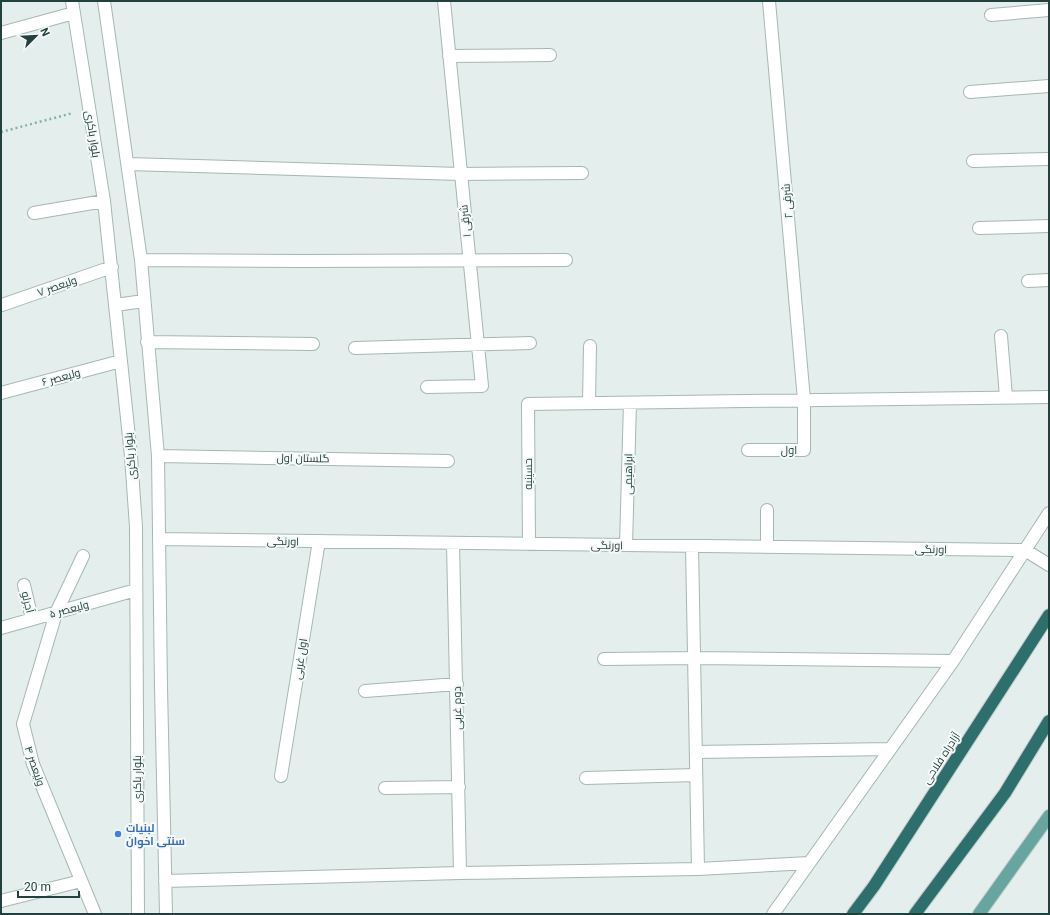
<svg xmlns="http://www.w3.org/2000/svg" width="1050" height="915" font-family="Roboto,Cairo,sans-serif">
	<rect width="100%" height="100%" fill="#e4eeec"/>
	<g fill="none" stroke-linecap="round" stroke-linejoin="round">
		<g stroke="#a6b7b4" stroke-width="14">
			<path id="minor" d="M72,1l32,200 27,255 5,71 2,387
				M104,1l37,259 17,196 3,231 5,227
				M991,15l58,-5
				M1,33l73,-20
				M449,56l101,-1
				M970,92l79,-6
				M973,161l76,-2
				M128,164l332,10 122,-1
				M34,213l70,-12
				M979,228l70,-2
				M141,260l161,1 264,-1
				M1028,281l21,-1
				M2,305l110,-38
				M115,305l29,-4
				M1001,336l5,61
				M147,342l166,2
				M355,348l175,-5
				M427,387l55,-1 -38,-385
				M1,393l120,-32
				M589,403l1,-57
				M748,450h56v-50l-35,-399
				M158,456l290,5
				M767,510v37
				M160,539l865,11 24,15
				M453,543l7,330
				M529,544l-1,-140 521,-7
				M626,545l4,-142
				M692,546l6,323
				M83,556l-27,57 -33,111 10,40 62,150
				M24,585l8,34
				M1,628l135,-38
				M604,659l90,-1 259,3
				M365,691l92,-7
				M696,752l193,-3
				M281,776l38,-235
				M586,778l110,-3
				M385,788l74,-1
				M165,881l295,-8 238,-4 111,-6
				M1,901l80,-20
				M773,914l180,-253 96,-148"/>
		</g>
		<g stroke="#c1cac9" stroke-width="14">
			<path id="major" d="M979,914l70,-98"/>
		</g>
		<g stroke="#c1cac9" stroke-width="14">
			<path id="highway" d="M853,914l21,-28 175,-271
				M915,914l90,-121 44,-72"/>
		</g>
		<path stroke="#83b3ad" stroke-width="2.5" stroke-dasharray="2 3" stroke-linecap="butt" d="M1,132l72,-19"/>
		<use href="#minor" stroke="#fff" stroke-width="12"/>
		<use href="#major" stroke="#67a5a1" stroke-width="12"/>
		<use href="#highway" stroke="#2d6f6d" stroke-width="12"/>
	</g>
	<circle fill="#3f7fe0" stroke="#f5faf9" stroke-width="1.5" cx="118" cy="834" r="4"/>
	<g text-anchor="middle" stroke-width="4" stroke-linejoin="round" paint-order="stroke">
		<g font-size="11" fill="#22413e" stroke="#f5faf9">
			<text transform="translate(93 134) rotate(81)" y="4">بلوار باکری</text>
			<text transform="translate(787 201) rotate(-95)" y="4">۲ شرقی</text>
			<text transform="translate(465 221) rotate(-96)" y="4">۱ شرقی</text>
			<text transform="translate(57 286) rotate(-19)" y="4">ولیعصر ۷</text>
			<text transform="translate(61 377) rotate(-15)" y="4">ولیعصر ۶</text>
			<text x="789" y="454">اول</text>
			<text transform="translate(130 456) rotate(-95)" y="4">بلوار باکری</text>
			<text transform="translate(303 458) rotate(1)" y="4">گلستان اول</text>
			<text transform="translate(528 474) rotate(-90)" y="4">حسینیه</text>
			<text transform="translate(628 474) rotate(-89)" y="4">ابراهیمی</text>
			<text transform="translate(283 541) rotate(1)" y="4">اورنگی</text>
			<text transform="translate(607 545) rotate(1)" y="4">اورنگی</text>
			<text transform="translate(931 549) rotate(1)" y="4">اورنگی</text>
			<text transform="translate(28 602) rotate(76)" y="4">آجرلو</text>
			<text transform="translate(69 609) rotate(-15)" y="4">ولیعصر ۵</text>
			<text transform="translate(300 659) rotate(-81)" y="4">اول غربی</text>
			<text transform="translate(457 708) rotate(-91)" y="4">دوم غربی</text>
			<text transform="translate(941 758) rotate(-57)" y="4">آزادراه فلاحی</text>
			<text transform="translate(35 766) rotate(71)" y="4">ولیعصر ۴</text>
			<text transform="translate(137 779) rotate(-90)" y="4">بلوار باکری</text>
		</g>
		<g font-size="11" font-weight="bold" fill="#366cbe" stroke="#f5faf9" text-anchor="start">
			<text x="126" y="832">لبنیات<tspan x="126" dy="13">سنتی اخوان</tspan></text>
		</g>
	</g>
	<rect width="1050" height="915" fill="none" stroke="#22413e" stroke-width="4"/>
	<g transform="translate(36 36) rotate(66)" stroke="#f5faf9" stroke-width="3" paint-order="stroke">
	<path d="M0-3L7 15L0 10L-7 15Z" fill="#22413e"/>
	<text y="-6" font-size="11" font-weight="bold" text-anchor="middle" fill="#22413e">N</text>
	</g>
	<path d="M18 891v6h61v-6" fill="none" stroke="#22413e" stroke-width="2"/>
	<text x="24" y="891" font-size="12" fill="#22413e" stroke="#f5faf9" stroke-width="3" paint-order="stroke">20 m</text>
</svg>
